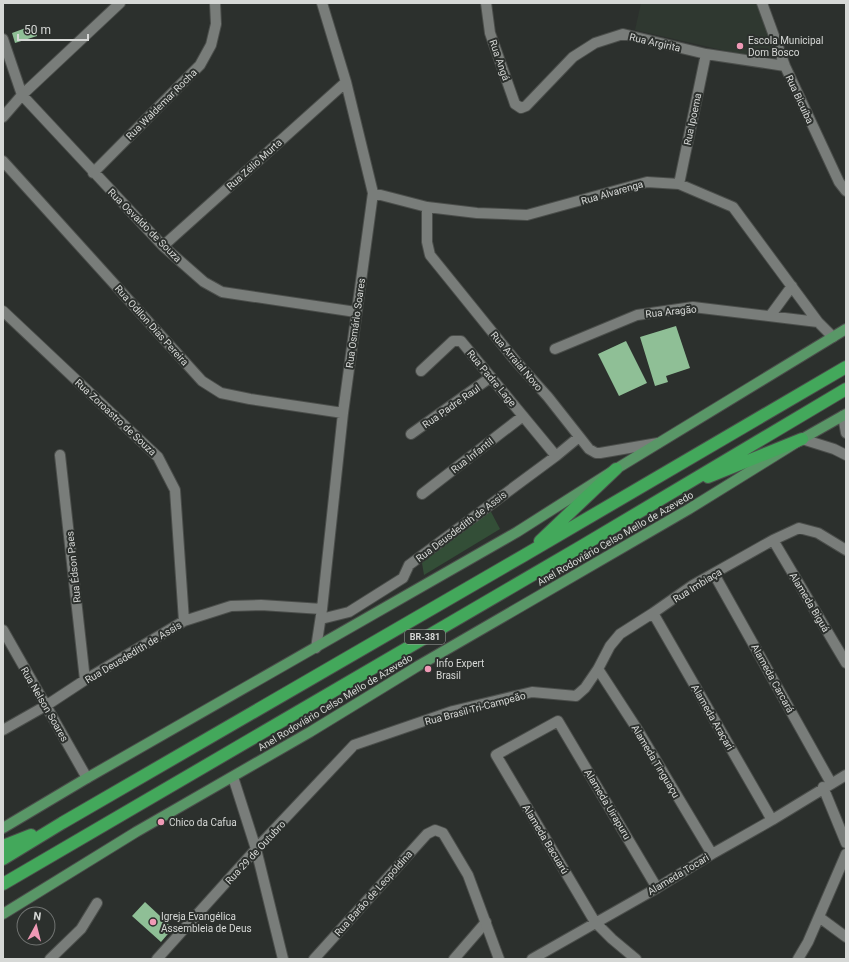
<svg xmlns="http://www.w3.org/2000/svg" width="849" height="962" font-family="Roboto,sans-serif">
	<rect width="100%" height="100%" fill="#2c302d"/>
	<path fill="#2f3830" d="M641,3h119l18,60 -143,-33z"/>
	<path fill="#334e37" d="M490,510l10,19 -76,46 -2,-12z"/>
	<path fill="#8fbf96" d="M34,25l3,11 -22,7 -3,-10z
		M676,326l14,42 -24,8 2,6 -13,4 -15,-49z
		M626,341l21,42 -28,13 -21,-42z
		M145,902l28,26 -12,14 -29,-26z"/>
	<g fill="none" stroke-linecap="round" stroke-linejoin="round">
		<g stroke="#4b4e4b" stroke-width="12">
			<path id="street" d="M486,3l4,30 25,71 6,4 5,-2 47,-49 22,-14 28,-9 83,20 79,12
				M762,3l23,63 54,116 7,9
				M3,39l19,56 141,151 41,36 18,10 134,20
				M3,117l19,-22 98,-92
				M3,161l199,220 19,12 29,6 93,14
				M93,173l107,-108 11,-20 5,-21 -1,-21
				M679,184l27,-130
				M373,193l54,14 50,6 50,2 120,-33 32,2 54,23 85,115 15,15
				M427,207v35l3,13 84,104 34,38 41,52 7,4h4l58,-10
				M163,246l183,-164
				M3,311l155,146 17,33 9,131
				M770,316l22,-30
				M555,349l82,-34 56,-8 125,15
				M421,371l32,-30h8l95,115
				M411,434l80,-57
				M60,455l25,225
				M422,494l101,-78
				M773,540l73,123
				M714,574l117,209
				M653,613l119,207
				M321,619l28,-7 54,-34 6,-13 147,-109 23,-19
				M3,630l84,148
				M316,648l6,-39 21,-196 30,-220 -27,-111 -24,-79
				M598,669l41,63 73,122
				M3,730l44,-25 38,-25 99,-59 47,-15 30,-1 61,4
				M233,777l23,72 27,110
				M823,787l23,56
				M819,917l27,20
				M50,959l31,-30 16,-26
				M157,959l99,-110 98,-104 99,-34 79,-19 44,4 9,-8 13,-19 12,-23 10,-12 33,-21 40,-28 80,-45 26,-12 19,5 28,17
				M454,959l32,-37
				M532,959l125,-71 55,-34 60,-34 74,-45
				M636,959l-24,-20 -17,-17 -99,-167 62,-34 99,167
				M798,959l10,-17 38,-88"/>
		</g>
		<g stroke="#4b4e4b" stroke-width="12">
			<path id="secondary" d="M843,416l3,17
				M802,439l32,10 12,6
				M314,959l113,-125 8,-4 8,3 25,42 31,84"/>
		</g>
		<g stroke="#4b4e4b" stroke-width="12">
			<path id="primary" d="M3,828l84,-50 430,-246 99,-63 230,-140
				M3,914l133,-82 174,-100 108,-66 271,-157 113,-70 44,-25"/>
		</g>
		<g stroke="#4b4e4b" stroke-width="14">
			<path id="highway" d="M708,477l94,-38
				M540,541l76,-72
				M3,846l28,-11
				M3,859l59,-36 461,-267 323,-189
				M3,884l579,-338 264,-157"/>
		</g>
		<use href="#street" stroke="#797d7a" stroke-width="10"/>
		<use href="#secondary" stroke="#797d7a" stroke-width="10"/>
		<use href="#primary" stroke="#599767" stroke-width="10"/>
		<use href="#highway" stroke="#43a85b" stroke-width="12"/>
	</g>
	<g fill="#f09ab6" stroke="#2c302d" stroke-width="1.5">
		<circle cx="740" cy="46" r="4"/>
		<circle cx="428" cy="669" r="4"/>
		<circle cx="161" cy="822" r="4"/>
		<circle cx="153" cy="922" r="4"/>
	</g>
	<g text-anchor="middle" stroke-width="4" stroke-linejoin="round" paint-order="stroke">
		<rect fill="#2c302d" stroke="#a3a6a3" stroke-width="1" x="405" y="630" width="40" height="14" rx="3"/>
		<g font-size="9" font-weight="bold" fill="#d6d8d6">
			<text x="425" y="640">BR-381</text>
		</g>
		<g font-size="10" fill="#d6d8d6" stroke="#2c302d" text-anchor="start">
			<text x="748" y="44">Escola Municipal<tspan x="748" dy="12">Dom Bosco</tspan></text>
			<text x="436" y="667">Info Expert<tspan x="436" dy="12">Brasil</tspan></text>
			<text x="169" y="826">Chico da Cafua</text>
			<text x="161" y="920">Igreja Evangélica<tspan x="161" dy="12">Assembleia de Deus</tspan></text>
		</g>
		<g font-size="10" fill="#d6d8d6" stroke="#2c302d">
			<text transform="translate(655 42) rotate(13)" y="4">Rua Argirita</text>
			<text transform="translate(500 60) rotate(71)" y="4">Rua Angá</text>
			<text transform="translate(800 99) rotate(65)" y="4">Rua Bicuíba</text>
			<text transform="translate(161 104) rotate(-45)" y="4">Rua Waldemar Rocha</text>
			<text transform="translate(692 119) rotate(-78)" y="4">Rua Ipoema</text>
			<text transform="translate(254 164) rotate(-42)" y="4">Rua Zélio Murta</text>
			<text transform="translate(612 192) rotate(-16)" y="4">Rua Alvarenga</text>
			<text transform="translate(145 225) rotate(45)" y="4">Rua Osvaldo de Souza</text>
			<text transform="translate(671 311) rotate(-6)" y="4">Rua Aragão</text>
			<text transform="translate(355 323) rotate(-82)" y="4">Rua Osmário Soares</text>
			<text transform="translate(152 325) rotate(48)" y="4">Rua Odilon Dias Pereira</text>
			<text transform="translate(517 361) rotate(50)" y="4">Rua Arraial Novo</text>
			<text transform="translate(492 378) rotate(50)" y="4">Rua Padre Lage</text>
			<text transform="translate(451 406) rotate(-35)" y="4">Rua Padre Raul</text>
			<text transform="translate(116 417) rotate(43)" y="4">Rua Zoroastro de Souza</text>
			<text transform="translate(472 455) rotate(-38)" y="4">Rua Infantil</text>
			<text transform="translate(461 526) rotate(-37)" y="4">Rua Deusdedith de Assis</text>
			<text transform="translate(615 538) rotate(-30)" y="4">Anel Rodoviário Celso Mello de Azevedo</text>
			<text transform="translate(73 567) rotate(-96)" y="4">Rua Édson Paes</text>
			<text transform="translate(697 585) rotate(-32)" y="4">Rua Imbiaça</text>
			<text transform="translate(810 602) rotate(59)" y="4">Alameda Biguá</text>
			<text transform="translate(133 652) rotate(-31)" y="4">Rua Deusdedith de Assis</text>
			<text transform="translate(773 678) rotate(61)" y="4">Alameda Carcará</text>
			<text transform="translate(335 702) rotate(-31)" y="4">Anel Rodoviário Celso Mello de Azevedo</text>
			<text transform="translate(45 704) rotate(60)" y="4">Rua Nelson Soares</text>
			<text transform="translate(475 708) rotate(-15)" y="4">Rua Brasil Tri-Campeão</text>
			<text transform="translate(713 717) rotate(60)" y="4">Alameda Araçari</text>
			<text transform="translate(656 761) rotate(59)" y="4">Alameda Tinguaçu</text>
			<text transform="translate(608 804) rotate(59)" y="4">Alameda Uirapuru</text>
			<text transform="translate(546 839) rotate(59)" y="4">Alameda Bacuarú</text>
			<text transform="translate(255 852) rotate(-47)" y="4">Rua 29 de Outubro</text>
			<text transform="translate(678 874) rotate(-31)" y="4">Alameda Tocari</text>
			<text transform="translate(373 893) rotate(-48)" y="4">Rua Barão de Leopoldina</text>
		</g>
	</g>
	<rect width="849" height="962" fill="none" stroke="#d6d8d6" stroke-width="8"/>
	<g transform="translate(36 926) rotate(7)"><circle r="19" fill="#2c302d" stroke="#707371"/>
	<path d="M0-3L7 15L0 10L-7 15Z" fill="#f09ab6"/>
	<text y="-6" font-size="11" font-weight="bold" text-anchor="middle" fill="#d6d8d6">N</text>
	</g>
	<path d="M18 34v6h70v-6" fill="none" stroke="#d6d8d6" stroke-width="2"/>
	<text x="24" y="34" font-size="12" fill="#d6d8d6" stroke="#2c302d" stroke-width="3" paint-order="stroke">50 m</text>
</svg>
